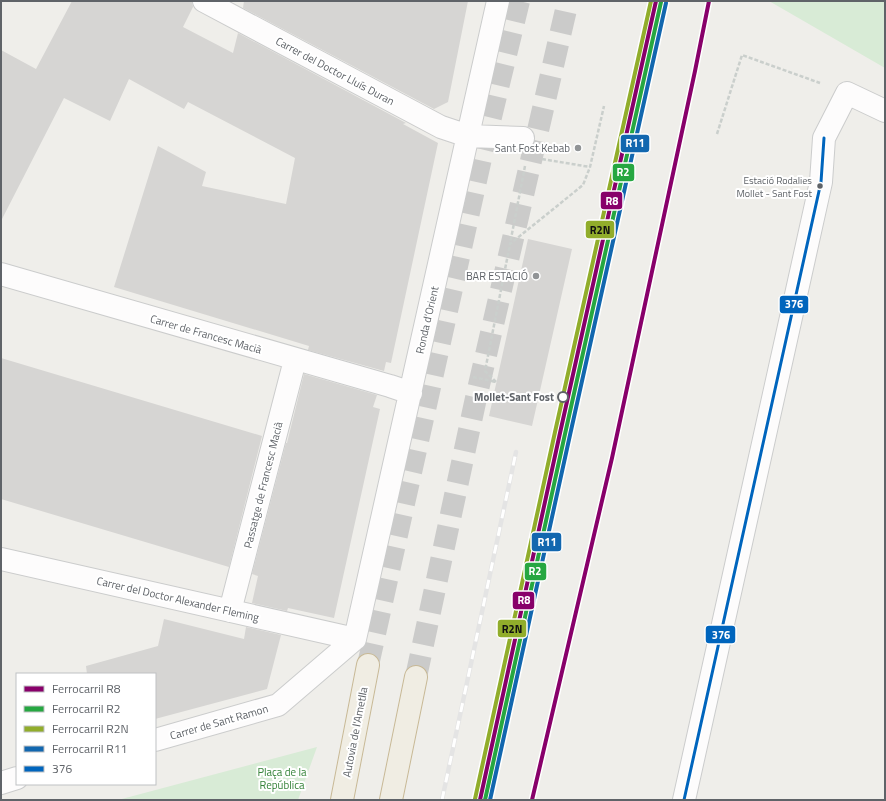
<svg xmlns="http://www.w3.org/2000/svg" width="886" height="801" font-family="'Titillium Web',sans-serif">
	<rect width="100%" height="100%" fill="#efeeea"/>
	<path fill="#d8ebd6" d="M769,1h116v67z
		M317,747l-19,53h-180z"/>
	<path fill="#d6d5d3" d="M72,1h120l1,6 -10,20 50,26 5,-20 168,90 -3,1 35,19 -47,220 -5,-1 -2,9 -76,-21 1,-4 -195,-59 44,-141 48,26 -4,14 84,18 9,-46 -107,-56 -4,7 -55,-30 -19,42 -46,-23 -63,123v-171l35,19z
		M244,1h224l-20,101 -14,7 -191,-101z
		M528,239l44,10 -40,177 -43,-10z
		M1,358l261,78 -33,131 -228,-68z
		M304,374l73,21 -4,12 7,2 -46,209 -46,-10 -1,3 -35,-8 6,-27 -6,-2 34,-131h1z
		M164,619l80,20 2,-12 35,8 -14,54 -112,30v-45h-68l-1,-8 72,-20z"/>
	<g fill="none" stroke-linecap="round" stroke-linejoin="round">
		<path stroke="#cbcbca" stroke-width="22" stroke-dasharray="22 11" stroke-linecap="butt" d="M368,665l114,-511 37,-153
			M416,677l60,-279 92,-397"/>
		<g stroke="#cbcccc" stroke-width="24">
			<path id="minor" d="M204,1l237,126 27,9 55,2
				M1,274l389,112 21,7
				M1,559l354,80
				M230,611l65,-251
				M355,639l143,-638
				M155,740l123,-35 77,-66
				M1,783l16,-5
				M684,800l137,-618 3,-44 23,-45 38,18"/>
		</g>
		<g stroke="#c8b996" stroke-width="24">
			<path id="highway" d="M342,800l26,-135
				M391,800l25,-123"/>
		</g>
		<path stroke="#cacfcc" stroke-width="2.5" stroke-dasharray="4 2" stroke-linecap="butt" d="M717,134l25,-79 78,28
			M542,159l48,8
			M525,166l-15,78 73,-59 7,-18 14,-61
			M473,377l23,5
			M496,382l-11,-11 25,-127"/>
		<use href="#minor" stroke="#fdfcfc" stroke-width="22"/>
		<use href="#highway" stroke="#f0ede3" stroke-width="22"/>
		<g stroke="#e4e4e4" stroke-width="4.5">
			<path id="rail" d="M442,800l74,-348"/>
		</g>
		<use href="#rail" stroke="#fff" stroke-width="3" stroke-dasharray="9" stroke-linecap="butt"/>
		<g stroke="#fff" stroke-width="6">
			<path id="bus-1" d="M684,800l137,-618 3,-44"/>
		</g>
		<use href="#bus-1" stroke="#0065bd" stroke-width="3"/>
		<g stroke="#fff" stroke-width="7">
			<path id="rail-1" d="M480,800l80,-367 96,-432
				M532,800l80,-342 83,-387 14,-70"/>
		</g>
		<g stroke="#fff" stroke-width="7">
			<path id="rail-2" d="M485,800l80,-366 96,-432"/>
		</g>
		<g stroke="#fff" stroke-width="7">
			<path id="rail-3" d="M475,799l80,-367 96,-431"/>
		</g>
		<g stroke="#fff" stroke-width="7">
			<path id="rail-4" d="M490,800l80,-365 96,-432"/>
		</g>
		<use href="#rail-1" stroke="#88006a" stroke-width="4"/>
		<use href="#rail-2" stroke="#26a741" stroke-width="4"/>
		<use href="#rail-3" stroke="#91ad2b" stroke-width="4"/>
		<use href="#rail-4" stroke="#1267af" stroke-width="4"/>
	</g>
	<g fill="#919496" stroke="#fff" stroke-width="1.5">
		<circle cx="578" cy="148" r="4"/>
		<circle cx="536" cy="276" r="4"/>
	</g>
	<circle fill="#5f6368" stroke="#fff" stroke-width="1.5" cx="820" cy="186" r="3.5"/>
	<circle fill="#fff" stroke="#5f6368" stroke-width="2" cx="563" cy="397" r="5"/>
	<g text-anchor="middle" stroke-width="4" stroke-linejoin="round" paint-order="stroke">
		<g font-size="10" fill="#5f6368" stroke="#fff" text-anchor="end">
			<text x="812" y="184">Estació Rodalies<tspan x="812" dy="13">Mollet - Sant Fost</tspan></text>
		</g>
		<g font-size="11" fill="#5f6368" stroke="#fff">
			<text transform="translate(335 71) rotate(28)" y="4">Carrer del Doctor Lluís Duran</text>
			<text transform="translate(427 320) rotate(-77)" y="4">Ronda d'Orient</text>
			<text transform="translate(206 334) rotate(16)" y="4">Carrer de Francesc Macià</text>
			<text transform="translate(263 485) rotate(-76)" y="4">Passatge de Francesc Macià</text>
			<text transform="translate(178 599) rotate(13)" y="4">Carrer del Doctor Alexander Fleming</text>
			<text transform="translate(219 722) rotate(-16)" y="4">Carrer de Sant Ramon</text>
			<text transform="translate(355 732) rotate(-79)" y="4">Autovia de l'Ametlla</text>
		</g>
		<g font-size="11" fill="#5f6368" stroke="#fff" text-anchor="end">
			<text x="570" y="152">Sant Fost Kebab</text>
			<text x="528" y="280">BAR ESTACIÓ</text>
		</g>
		<g font-size="11" font-weight="bold" fill="#5f6368" stroke="#fff" text-anchor="end">
			<text x="554" y="401">Mollet-Sant Fost</text>
		</g>
		<g font-size="11" fill="#348238" stroke="#fff">
			<text x="282" y="776">Plaça de la<tspan x="282" dy="13">República</tspan></text>
		</g>
	</g>
	<g stroke="#fff" stroke-width="1.5">
		<rect x="620" y="134" width="30" height="19" rx="4" fill="#1267af"/>
		<rect x="612" y="163" width="23" height="19" rx="4" fill="#26a741"/>
		<rect x="600" y="191" width="23" height="19" rx="4" fill="#88006a"/>
		<rect x="585" y="220" width="30" height="19" rx="4" fill="#91ad2b"/>
		<rect x="779" y="295" width="30" height="19" rx="4" fill="#0065bd"/>
		<rect x="531" y="532" width="31" height="20" rx="4" fill="#1267af"/>
		<rect x="524" y="562" width="23" height="19" rx="4" fill="#26a741"/>
		<rect x="512" y="591" width="23" height="19" rx="4" fill="#88006a"/>
		<rect x="497" y="619" width="30" height="19" rx="4" fill="#91ad2b"/>
		<rect x="705" y="625" width="31" height="19" rx="4" fill="#0065bd"/>
	</g>
	<g font-size="11" text-anchor="middle" font-weight="bold" fill="#fff">
		<text x="635" y="147">R11</text>
		<text x="623" y="176">R2</text>
		<text x="612" y="205">R8</text>
		<text x="794" y="308">376</text>
		<text x="547" y="546">R11</text>
		<text x="535" y="575">R2</text>
		<text x="524" y="604">R8</text>
		<text x="721" y="639">376</text>
	</g>
	<g font-size="11" text-anchor="middle" font-weight="bold" fill="#111">
		<text x="600" y="234">R2N</text>
		<text x="512" y="633">R2N</text>
	</g>
	<rect width="886" height="801" fill="none" stroke="#5f6368" stroke-width="4"/>
	<rect x="16" y="673" width="140" height="112" fill="#ffffff" stroke="#bfc1c3"/>
	<rect x="24" y="686" width="20" height="6" fill="#88006a" stroke="#bfc1c3"/>
	<text x="52" y="693" font-size="12" fill="#5f6368">Ferrocarril R8</text>
	<rect x="24" y="706" width="20" height="6" fill="#26a741" stroke="#bfc1c3"/>
	<text x="52" y="713" font-size="12" fill="#5f6368">Ferrocarril R2</text>
	<rect x="24" y="726" width="20" height="6" fill="#91ad2b" stroke="#bfc1c3"/>
	<text x="52" y="733" font-size="12" fill="#5f6368">Ferrocarril R2N</text>
	<rect x="24" y="746" width="20" height="6" fill="#1267af" stroke="#bfc1c3"/>
	<text x="52" y="753" font-size="12" fill="#5f6368">Ferrocarril R11</text>
	<rect x="24" y="766" width="20" height="6" fill="#0065bd" stroke="#bfc1c3"/>
	<text x="52" y="773" font-size="12" fill="#5f6368">376</text>
</svg>
